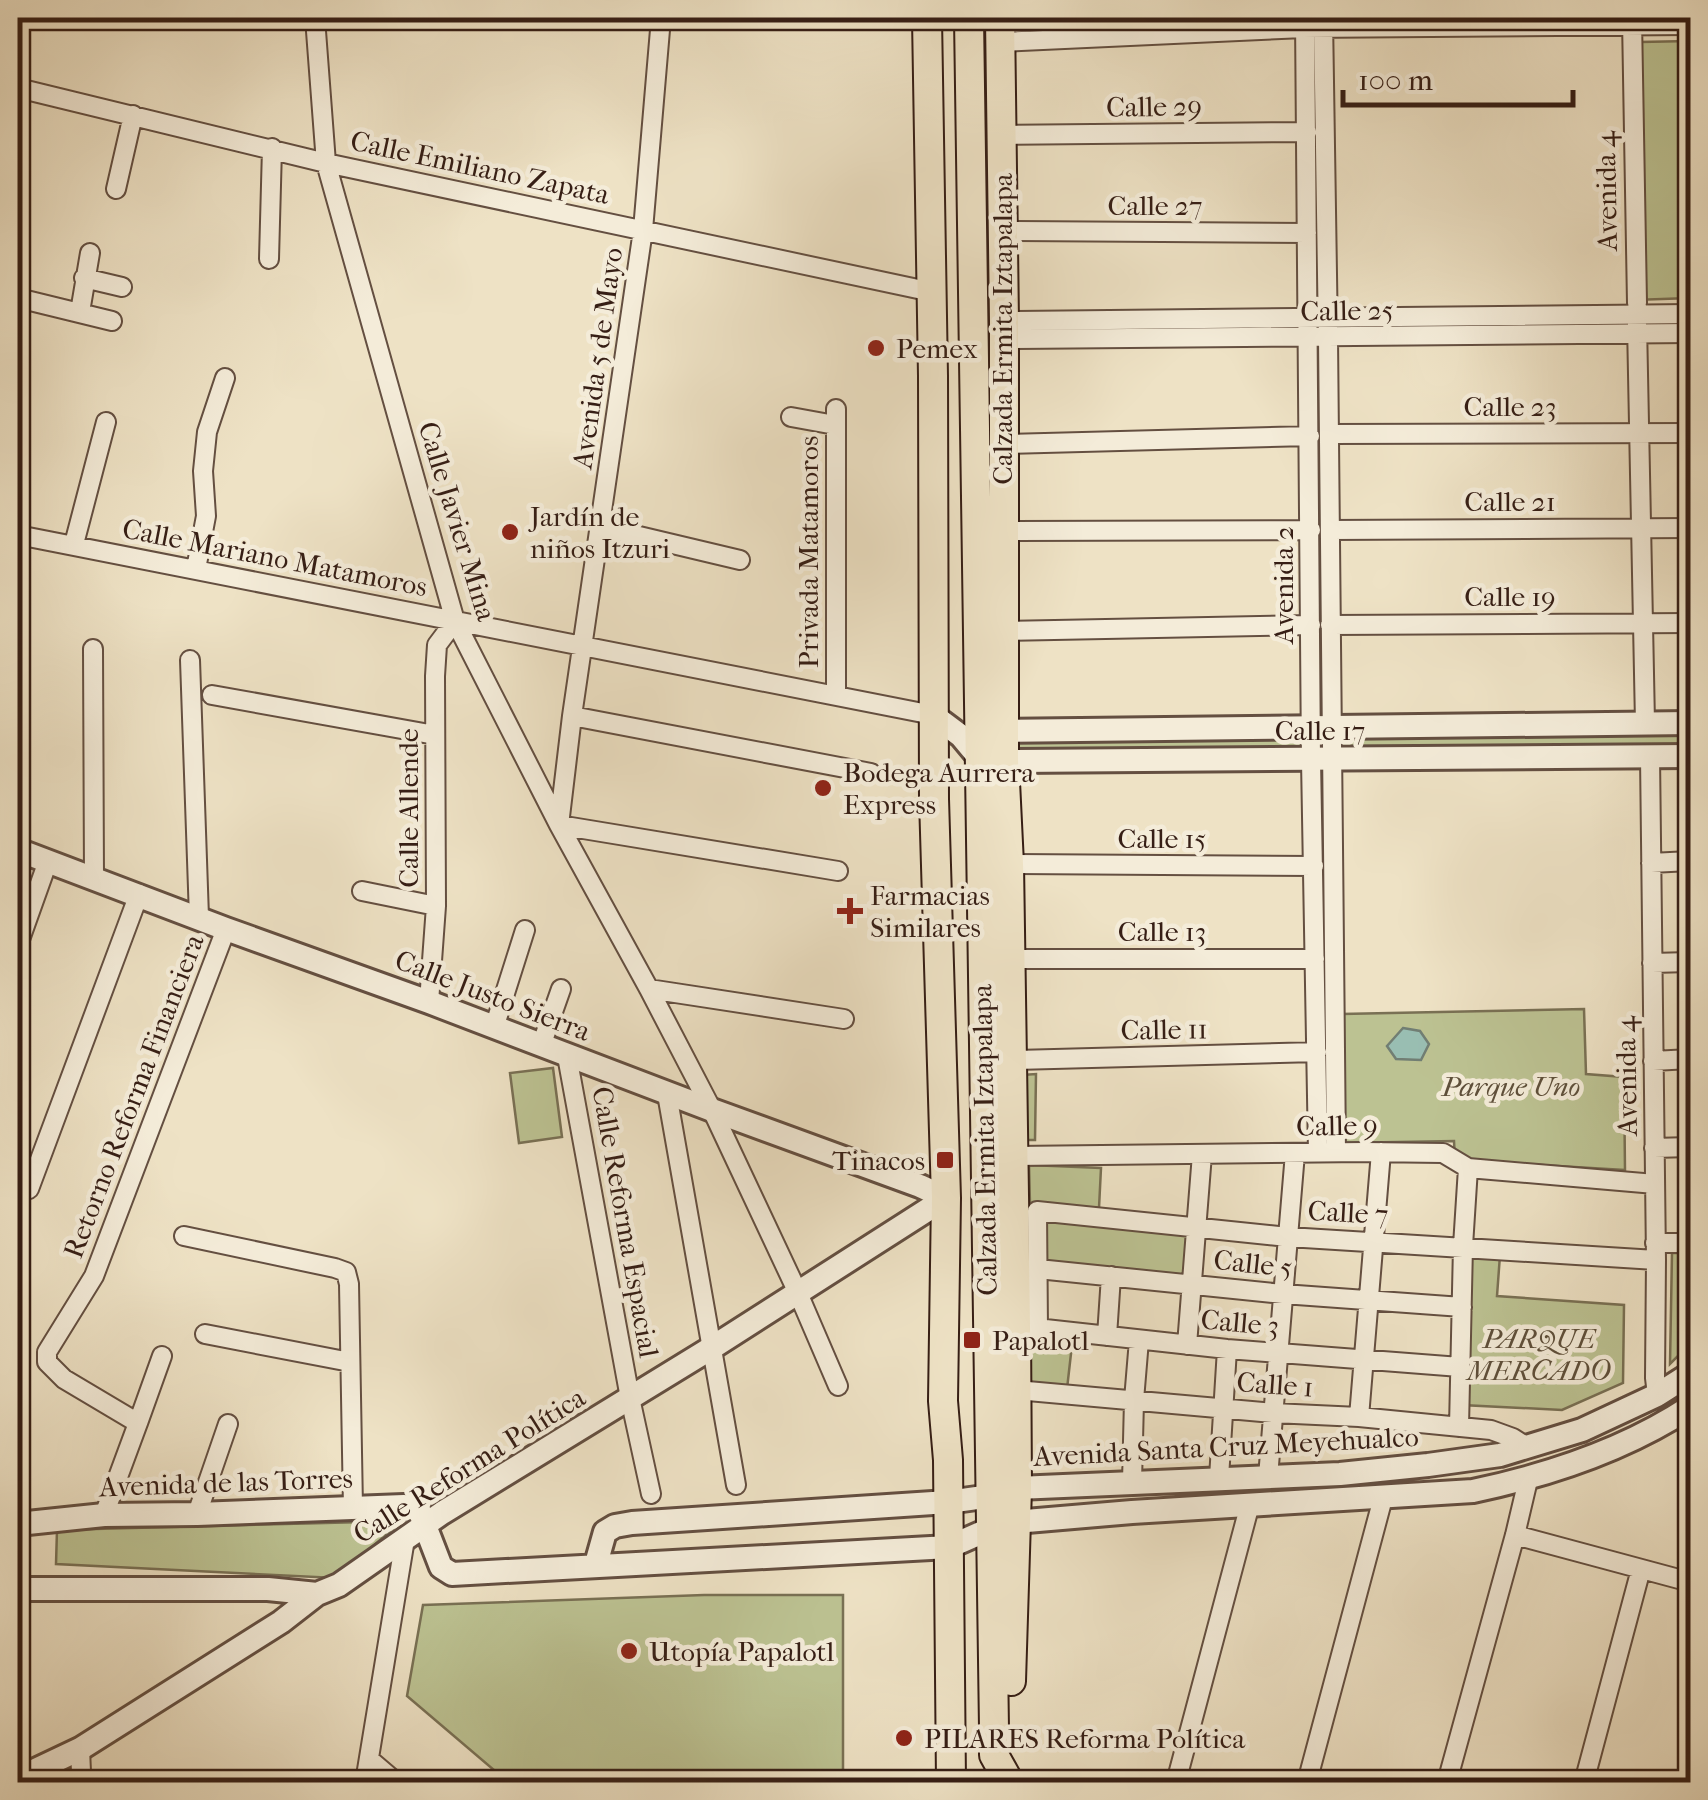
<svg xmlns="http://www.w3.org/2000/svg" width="1708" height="1800" font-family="'IM FELL French Canon',serif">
	<rect width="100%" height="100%" fill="#eee2c5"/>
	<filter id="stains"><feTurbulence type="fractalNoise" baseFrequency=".002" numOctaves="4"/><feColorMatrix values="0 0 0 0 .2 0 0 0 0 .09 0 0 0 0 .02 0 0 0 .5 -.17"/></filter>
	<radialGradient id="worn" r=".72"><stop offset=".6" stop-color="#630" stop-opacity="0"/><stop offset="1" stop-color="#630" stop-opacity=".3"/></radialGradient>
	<path fill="#bcc292" stroke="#797054" stroke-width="2.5" d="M978,18h10l6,686z
		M1690,41v257l-56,2 6,-258z
		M1690,734v17l-672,3 -2,-17z
		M1317,783h10l6,358 -12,2z
		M1584,1009l2,65 38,3 1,93 -170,-10 -1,-19 -114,2 2,-129z
		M553,1068l9,69 -43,6 -9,-70z
		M1036,1074l-1,66h-12l-1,-65z
		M1029,1165l72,3 -2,40 -69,-4z
		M1042,1215l151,16 -3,50 -147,-14z
		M1672,1253h18v91l-20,20z
		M1472,1254l28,1 -3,41 127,9 -1,78 -61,27 -100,-5z
		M1027,1333l46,3 -6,53 -44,-3z
		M402,1521l-66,57 -280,-14 1,-34z
		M704,1595h139v187h-335l-101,-86 16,-91z"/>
	<path fill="#99beb2" stroke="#717e73" stroke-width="2.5" d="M1403,1028l17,3 9,13 -8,16 -25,-1 -9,-13z"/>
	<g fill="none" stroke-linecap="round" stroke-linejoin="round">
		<g stroke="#644f41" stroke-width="22">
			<path id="minor" d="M315,18l11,145 129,458 104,204 90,164 63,121 86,183 40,93
				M661,18l-18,212 -71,486 -13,109 279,46
				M1305,18l6,742 7,392
				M1323,18l5,320 8,814
				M1632,19l5,284
				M1000,23l142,-5
				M1000,42l304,-14 386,-3
				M18,88l308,75 606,129
				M1001,135l306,-3
				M116,189l17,-74
				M1003,231l304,2
				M269,259l3,-111
				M84,278l38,9
				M18,298l94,23
				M80,312l10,-59
				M1004,321l686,-7
				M1637,324l8,399
				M1003,339l687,-6
				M836,409v286
				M791,417l44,8
				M1329,434l361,-1
				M1003,444l307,-8
				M601,527l139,33
				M1330,530l360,-2
				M1003,531l308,-1
				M18,535l915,180
				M74,544l32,-122
				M196,569l10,-53 -3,-45 4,-39 18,-54
				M1330,625l360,-2
				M1003,631l308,-6
				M93,649l1,229
				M190,660l9,257
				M212,695l223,40
				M572,716l299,57
				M1650,756l6,504 -1,118 2,17
				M1651,863l39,-2
				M1009,864l305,2
				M362,891l74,15
				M18,945l30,-84
				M1010,959h305
				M1652,963l38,-1
				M649,989l195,30
				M429,1002l7,-96 -1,-230 2,-31 18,-24
				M494,1028l31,-98
				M541,1046l20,-57
				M567,1056l63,342 21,96
				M1012,1060l305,-8
				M1653,1061l37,-2
				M667,1094l69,391
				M1654,1148l36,-1
				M1014,1156l351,-4 78,1 25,15 187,16
				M29,1189l110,-295
				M184,1236l151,32 11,4 3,12 4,224
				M1655,1243h35
				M1038,1269l245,25 179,13
				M1027,1327l200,22 233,18
				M1038,1328l-1,-117 251,26 368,23
				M205,1334l145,28
				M1107,1336l4,-60
				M1187,1345l15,-191
				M1016,1390l257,23 86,4 132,13 22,8 14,9
				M1359,1417l22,-265
				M138,1423l24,-67
				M1459,1427l4,-181 5,-78
				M1268,1477l27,-324
				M1219,1478l8,-129
				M1132,1482l2,-82 5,-60
				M197,1514l31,-90
				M104,1515l34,-92 -74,-44 -17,-17v-10l47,-76 132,-347
				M1515,1535l175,47
				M369,1759l27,23
				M78,1782l3,-10 -1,-23
				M365,1782l40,-243
				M1176,1782l74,-278
				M1307,1782l76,-284
				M1447,1782l68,-247 13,-55
				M1584,1782l57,-213"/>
		</g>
		<g stroke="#644f41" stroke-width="28">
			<path id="tertiary" d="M933,715l28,21 20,24 23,1 686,-5
				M989,731l701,-8
				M18,850l208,79 203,73 283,108 208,76 26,12
				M18,1524l86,-9 93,-1 207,-8 15,4 22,57 11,7 497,-27 43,-19 23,-6 117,-10 341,-21c76,-16 152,-41 217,-84
				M596,1564l9,-32 10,-6 17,-3 316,-21 43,-6 26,-8 323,-14 88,-9 72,-10 82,-25 75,-35 33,-21
				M18,1589h250l49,5
				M23,1776l57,-27 201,-127 36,-28 22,-9 103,-72 271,-166 233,-149"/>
		</g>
		<g stroke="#361e15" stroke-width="32">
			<path id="primary" d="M927,18l6,358 1,423 12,399 -3,203 5,59 3,322
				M969,18l25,1710v27l14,25
				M1000,18l4,303v440l5,103 7,463 1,161 -6,193"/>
		</g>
		<use href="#minor" stroke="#f4ecd9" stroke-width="18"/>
		<use href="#tertiary" stroke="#f4ecd9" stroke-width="22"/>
		<use href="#primary" stroke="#eee2c5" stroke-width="28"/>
	</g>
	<g fill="#8f2418" stroke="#f4ecd9" stroke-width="4">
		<circle cx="876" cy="348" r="10"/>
		<circle cx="510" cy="532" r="10"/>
		<circle cx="823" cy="788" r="10"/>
		<path d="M845 896h10v10h10v10h-10v10h-10v-10h-10v-10h10z"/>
		<rect x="935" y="1150" width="20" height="20" rx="5"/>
		<rect x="962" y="1330" width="20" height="20" rx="5"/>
		<circle cx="629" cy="1651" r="10"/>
		<circle cx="904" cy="1738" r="10"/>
	</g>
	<g text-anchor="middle" stroke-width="9" stroke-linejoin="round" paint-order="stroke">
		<g font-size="28" fill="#361e15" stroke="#f4ecd9">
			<text transform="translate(1154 106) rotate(-1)" y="10">Calle 29</text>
			<text transform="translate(480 167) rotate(12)" y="10">Calle Emiliano Zapata</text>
			<text transform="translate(1606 191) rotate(-91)" y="10">Avenida 4</text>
			<text x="1155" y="215">Calle 27</text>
			<text transform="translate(1347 310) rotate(-1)" y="10">Calle 25</text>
			<text transform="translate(1002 329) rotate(-90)" y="10">Calzada Ermita Iztapalapa</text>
			<text transform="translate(597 358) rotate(-82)" y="10">Avenida 5 de Mayo</text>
			<text x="1510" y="416">Calle 23</text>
			<text x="1510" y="511">Calle 21</text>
			<text transform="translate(458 521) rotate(73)" y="10">Calle Javier Mina</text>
			<text transform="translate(808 552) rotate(-90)" y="10">Privada Matamoros</text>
			<text transform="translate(275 557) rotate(11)" y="10">Calle Mariano Matamoros</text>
			<text transform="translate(1283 585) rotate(-90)" y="10">Avenida 2</text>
			<text x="1510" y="606">Calle 19</text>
			<text x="1320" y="740">Calle 17</text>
			<text transform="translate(408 808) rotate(-90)" y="10">Calle Allende</text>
			<text x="1162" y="848">Calle 15</text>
			<text x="1162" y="941">Calle 13</text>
			<text transform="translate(493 995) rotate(21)" y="10">Calle Justo Sierra</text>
			<text transform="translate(1164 1029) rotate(-1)" y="10">Calle 11</text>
			<text transform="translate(1626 1076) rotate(-91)" y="10">Avenida 4</text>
			<text transform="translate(133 1096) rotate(-69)" y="10">Retorno Reforma Financiera</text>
			<text transform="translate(1337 1125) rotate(-1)" y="10">Calle 9</text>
			<text transform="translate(984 1140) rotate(-91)" y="10">Calzada Ermita Iztapalapa</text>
			<text transform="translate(1348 1212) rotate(3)" y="10">Calle 7</text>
			<text transform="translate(626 1222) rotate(80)" y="10">Calle Reforma Espacial</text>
			<text transform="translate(1253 1263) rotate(6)" y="10">Calle 5</text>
			<text transform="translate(1240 1322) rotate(5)" y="10">Calle 3</text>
			<text transform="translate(1275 1384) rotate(4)" y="10">Calle 1</text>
			<text transform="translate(1226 1446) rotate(-3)" y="10">Avenida Santa Cruz Meyehualco</text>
			<text transform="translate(469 1465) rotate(-32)" y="10">Calle Reforma Política</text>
			<text transform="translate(226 1482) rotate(-2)" y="10">Avenida de las Torres</text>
		</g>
		<g font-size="28" fill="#361e15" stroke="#f4ecd9" text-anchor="start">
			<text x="896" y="358">Pemex</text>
			<text x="530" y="526">Jardín de<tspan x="530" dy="32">niños Itzuri</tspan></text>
			<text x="843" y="782">Bodega Aurrera<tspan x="843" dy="32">Express</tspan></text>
			<text x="870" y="905">Farmacias<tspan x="870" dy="32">Similares</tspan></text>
			<text x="925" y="1170" text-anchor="end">Tinacos</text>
			<text x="992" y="1350">Papalotl</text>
			<text x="649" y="1661">Utopía Papalotl</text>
			<text x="924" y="1748">PILARES Reforma Política</text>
		</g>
		<g font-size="28" font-style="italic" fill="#5e4f3a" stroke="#f4ecd9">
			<text x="1511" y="1096">Parque Uno</text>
			<text x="1539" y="1348">PARQUE<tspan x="1539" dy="32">MERCADO</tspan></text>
		</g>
	</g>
	<rect width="1708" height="1800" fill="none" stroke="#eee2c5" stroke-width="60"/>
	<rect x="20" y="20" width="1668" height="1760" fill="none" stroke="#361e15" stroke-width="5"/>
	<rect x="30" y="30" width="1648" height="1740" fill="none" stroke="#361e15" stroke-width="2.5"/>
	<path d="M1343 90v15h230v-15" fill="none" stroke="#361e15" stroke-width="5"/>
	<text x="1358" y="90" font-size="30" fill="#361e15" stroke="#f4ecd9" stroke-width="8" paint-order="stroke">100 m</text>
	<rect width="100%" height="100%" filter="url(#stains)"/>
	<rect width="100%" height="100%" fill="url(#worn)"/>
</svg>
